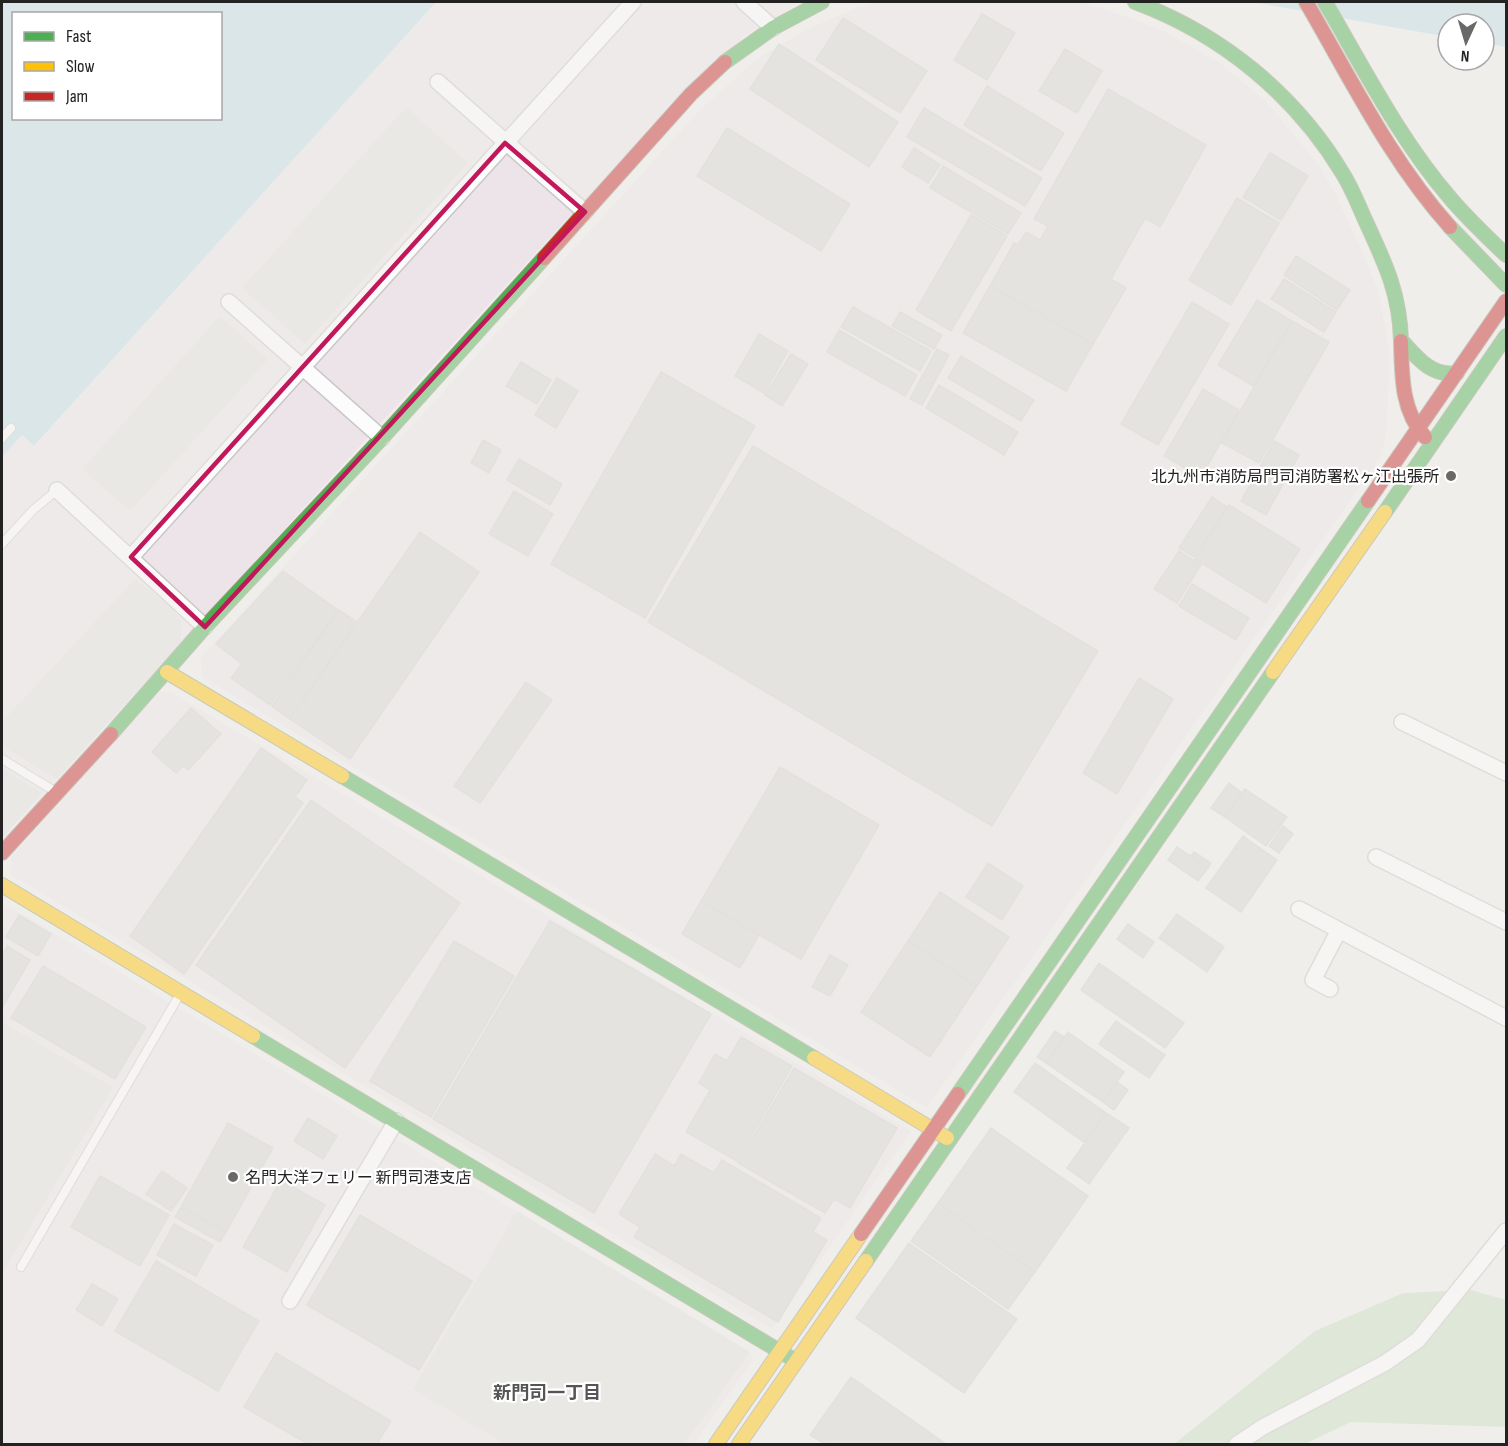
<svg xmlns="http://www.w3.org/2000/svg" width="1508" height="1446" font-family="'Sofia Sans Condensed','Noto Sans JP',sans-serif">
	<rect width="100%" height="100%" fill="#f0eeeb"/>
	<path fill="#ede4e9" d="M436,2h364l-56,35 -179,184 -563,618v-382l20,-22 13,11z
		M879,2h202l44,14 39,15 56,32 48,40 52,64 15,26 29,62 15,38 11,61 -3,74 -5,27 -455,653 -724,-430 -3,-20 500,-548 59,-53 49,-28 45,-20z
		M160,692h11l740,439 -139,198 -761,-454 -1,-17z
		M2,904l24,12 724,436 3,8 -59,84h-692z"/>
	<path fill="#cbdec1" d="M1471,1290l35,10v127l-155,-5 -46,22h-131l141,-113 88,-38z"/>
	<path fill="#e0dfde" d="M406,107l62,56 -163,181 -63,-56z
		M220,316l48,43 -138,152 -48,-42z
		M135,579l35,27 11,13v24l-124,136 -55,-33v-24z
		M2,768l40,25 -40,45z
		M2,1022l111,65 -111,187v-253z
		M517,1211l233,141 -66,92h-179l-92,-55z"/>
	<path fill="#bfdbe3" fill-rule="evenodd" d="M2,2h434l-402,444 -12,-11 -20,22zM14,14h206v104h-206z
		M1252,2h254v45l-22,-4v-19h-36v13z"/>
	<path fill="#d7d4d2" stroke="#d3d0cc" stroke-width="1.5" d="M982,14l33,19 -28,47 -33,-20z
		M843,18l84,53 -27,42 -84,-53z
		M779,44l119,78 -29,45 -119,-78z
		M1065,49l37,22 -25,42 -38,-22z
		M987,86l77,47 -23,38 -77,-46z
		M1108,89l98,56 -46,82 -15,-9 -34,61 15,9 -33,56 -103,-58 24,-43 4,2 8,-13 14,8 8,-14 -14,-7z
		M924,108l118,70 -17,28 -118,-69z
		M727,128l123,76 -29,47 -124,-75z
		M914,148l26,17 -12,18 -26,-16z
		M1270,153l38,23 -27,44 -38,-23z
		M943,166l78,47 -13,21 -78,-46z
		M1237,198l42,25 -48,82 -42,-25z
		M971,215l36,21 -56,95 -35,-21z
		M1296,256l54,34 -13,20 -53,-35z
		M1284,279l52,33 -12,20 -53,-33z
		M990,286l103,58 -27,47 -103,-58z
		M1257,300l35,21 -39,65 -35,-21z
		M1192,302l37,22 -71,121 -37,-21z
		M853,307l78,44 -11,20 -79,-44z
		M900,312l42,23 -8,14 -42,-23z
		M1292,321l37,21 -70,121 -37,-20z
		M839,330l78,45 -12,21 -78,-44z
		M759,334l29,17 -24,42 -29,-17z
		M937,349l12,6 -27,50 -12,-6z
		M791,354l17,10 -26,42 -17,-11z
		M961,356l73,44 -13,21 -73,-43z
		M521,362l30,18 -14,24 -31,-18z
		M661,372l94,54 -110,192 -94,-54z
		M557,378l21,13 -22,37 -21,-13z
		M939,385l79,47 -14,23 -78,-47z
		M1203,389l36,21 -38,67 -37,-21z
		M483,440l18,10 -12,23 -18,-10z
		M1274,441l25,14 -33,60 -25,-14z
		M753,446l345,205 -106,175 -344,-204z
		M519,459l43,25 -12,21 -43,-25z
		M514,491l39,23 -25,42 -39,-22z
		M1212,497l15,10 -33,50 -15,-9z
		M1229,505l71,44 -34,54 -71,-44z
		M420,532l59,40 -129,187 -60,-40z
		M1179,551l22,14 -24,38 -23,-14z
		M283,571l55,39 -68,95 -39,-27 11,-14 -26,-20z
		M1192,584l57,34 -13,22 -57,-34z
		M339,610l18,12 -67,97 -18,-13z
		M1139,678l34,21 -56,95 -34,-21z
		M526,682l26,18 -72,103 -26,-17z
		M191,708l30,26 -33,36 -5,-4 -7,7 -24,-21z
		M261,748l46,32 -12,17 8,6 -119,171 -54,-38z
		M780,767l99,58 -78,134 -100,-58z
		M1229,783l13,10 -17,24 -14,-9z
		M1245,789l42,28 -21,29 -41,-29z
		M311,800l149,103 -115,165 -149,-103z
		M1283,826l10,8 -14,19 -10,-7z
		M1243,836l34,24 -36,52 -35,-24z
		M1177,847l31,21 -10,13 -30,-21z
		M1194,852l17,11 -3,5 -17,-12z
		M988,863l35,23 -21,34 -36,-23z
		M940,892l69,45 -32,49 -69,-45z
		M701,901l58,34 -19,33 -58,-34z
		M1177,914l47,33 -17,25 -48,-34z
		M19,915l32,19 -13,22 -32,-19z
		M550,921l161,93 -117,199 -161,-94z
		M1128,924l26,18 -11,16 -26,-19z
		M454,941l60,35 -83,141 -61,-36z
		M908,941l69,45 -47,71 -69,-45z
		M7,946l23,14 -28,48v-53z
		M830,955l18,10 -18,31 -18,-9z
		M1099,963l85,60 -19,25 -84,-58z
		M43,966l103,61 -31,52 -104,-61z
		M1116,1021l49,34 -16,23 -50,-34z
		M1055,1031l9,6 -18,26 -9,-6z
		M1068,1032l56,40 -21,30 -57,-39z
		M741,1037l51,29 -55,95 -51,-29 24,-42 -11,-7 16,-29 12,7z
		M1035,1063l71,50 -21,30 -71,-51z
		M794,1068l103,60 -47,80 -16,-9 -9,14 -87,-50z
		M1117,1082l11,8 -14,20 -11,-8z
		M1106,1113l23,15 -40,56 -22,-16z
		M308,1118l29,18 -14,23 -29,-18z
		M228,1123l45,25 -47,84 -45,-25z
		M991,1128l97,68 -53,76 -97,-69z
		M655,1154l19,12 7,-12 33,19 8,-13 99,58 -8,14 14,8 -49,82 -144,-85 6,-10 -21,-13z
		M162,1171l25,17 -16,23 -25,-17z
		M100,1176l69,39 -29,51 -69,-39z
		M281,1180l44,25 -38,67 -44,-25z
		M938,1203l97,69 -27,37 -97,-68z
		M181,1207l45,25 -6,10 -45,-25z
		M360,1215l112,66 -53,89 -112,-65z
		M174,1224l39,21 -17,31 -39,-21z
		M909,1243l108,76 -53,74 -108,-75z
		M156,1261l103,60 -41,70 -103,-60z
		M92,1284l26,15 -16,27 -26,-16z
		M276,1353l115,68 -14,23h-69l-64,-37z
		M851,1377l95,67h-121l-15,-9z"/>
	<g fill="none" stroke-linecap="round" stroke-linejoin="round">
		<g stroke="#c9c8c7" stroke-width="10">
			<path id="lane" d="M2,438l9,-10
				M2,544l31,-34 24,-20
				M2,759l54,33
				M21,1267l159,-273"/>
		</g>
		<g stroke="#c9c8c7" stroke-width="18">
			<path id="street" d="M744,2l29,26
				M438,82l147,130
				M229,302l153,136
				M57,490l148,137
				M131,557l502,-555
				M1402,722l104,51
				M1376,857l130,65
				M1299,909l207,109
				M1330,989l-17,-9 26,-50
				M290,1301l106,-180
				M1237,1444l26,-17 122,-64 33,-23 88,-109"/>
		</g>
		<g stroke="#999a82" stroke-width="16">
			<path id="fast" d="M1135,2c86,32 160,92 208,172 10,16 16,33 24,50 19,41 33,71 34,117
				M1325,2c39,67 75,138 126,197 17,20 36,38 55,56
				M725,62l48,-34 49,-26
				M1450,227l56,58
				M1402,341c15,17 30,36 55,32
				M1385,512l121,-176
				M111,734l94,-107 177,-189 162,-180
				M342,776l472,282
				M253,1036l538,322
				M958,1094l410,-593
				M866,1261l407,-589"/>
		</g>
		<g stroke="#999a82" stroke-width="16">
			<path id="slow" d="M167,672l175,104
				M1273,672l112,-160
				M2,885l251,151
				M814,1058l133,80
				M716,1444l145,-210
				M739,1444l127,-183"/>
		</g>
		<g stroke="#999a82" stroke-width="16">
			<path id="jam" d="M1306,2c45,77 84,158 144,225
				M544,258l147,-164 34,-32
				M1401,341c1,34 0,70 24,96
				M1368,501l138,-200
				M2,853l109,-119
				M861,1234l97,-140"/>
		</g>
		<use href="#lane" stroke="#fdfcfc" stroke-width="8"/>
		<use href="#street" stroke="#fdfcfc" stroke-width="15"/>
		<use href="#fast" stroke="#4caf50" stroke-width="14"/>
		<use href="#slow" stroke="#ffc107" stroke-width="14"/>
		<use href="#jam" stroke="#c62828" stroke-width="14"/>
	</g>
	<path d="M0 0H1508V1446H0ZM505,143l80,69 -380,415 -74,-70z" fill="#f0eeeb" fill-opacity=".55" fill-rule="evenodd"/>
	<path fill="none" stroke="#c2185b" stroke-width="4.5" stroke-linejoin="round" d="M505,143l80,69 -380,415 -74,-70z"/>
	<g fill="#6a6968" stroke="#fff" stroke-width="2">
		<circle cx="1451" cy="476" r="6"/>
		<circle cx="233" cy="1177" r="6"/>
	</g>
	<g text-anchor="middle" stroke-width="4.5" stroke-linejoin="round" paint-order="stroke">
		<g font-size="16" fill="#222" stroke="#fff" text-anchor="end">
			<text x="1439" y="482">北九州市消防局門司消防署松ヶ江出張所</text>
			<text x="245" y="1183" text-anchor="start">名門大洋フェリー 新門司港支店</text>
		</g>
		<g font-size="18" font-weight="bold" fill="#555" stroke="#fff">
			<text x="547" y="1399">新門司一丁目</text>
		</g>
	</g>
	<rect width="1508" height="1446" fill="none" stroke="#222222" stroke-width="6"/>
	<rect x="12" y="12" width="210" height="108" fill="#ffffff" stroke="#a7a7a7" stroke-width="1.5"/>
	<rect x="24" y="32" width="30" height="9" fill="#4caf50" stroke="#a7a7a7" stroke-width="1.5"/>
	<text x="66" y="42" font-size="18" fill="#222222">Fast</text>
	<rect x="24" y="62" width="30" height="9" fill="#ffc107" stroke="#a7a7a7" stroke-width="1.5"/>
	<text x="66" y="72" font-size="18" fill="#222222">Slow</text>
	<rect x="24" y="92" width="30" height="9" fill="#c62828" stroke="#a7a7a7" stroke-width="1.5"/>
	<text x="66" y="102" font-size="18" fill="#222222">Jam</text>
	<g transform="translate(1466 42) rotate(184)"><circle r="28" fill="#ffffff" stroke="#a7a7a7" stroke-width="1.5"/>
	<path d="M0-4.5L10 22L0 15L-10 22Z" fill="#6a6968"/>
	<text y="-9" font-size="16" font-weight="bold" text-anchor="middle" fill="#222222">N</text>
	</g>
</svg>
